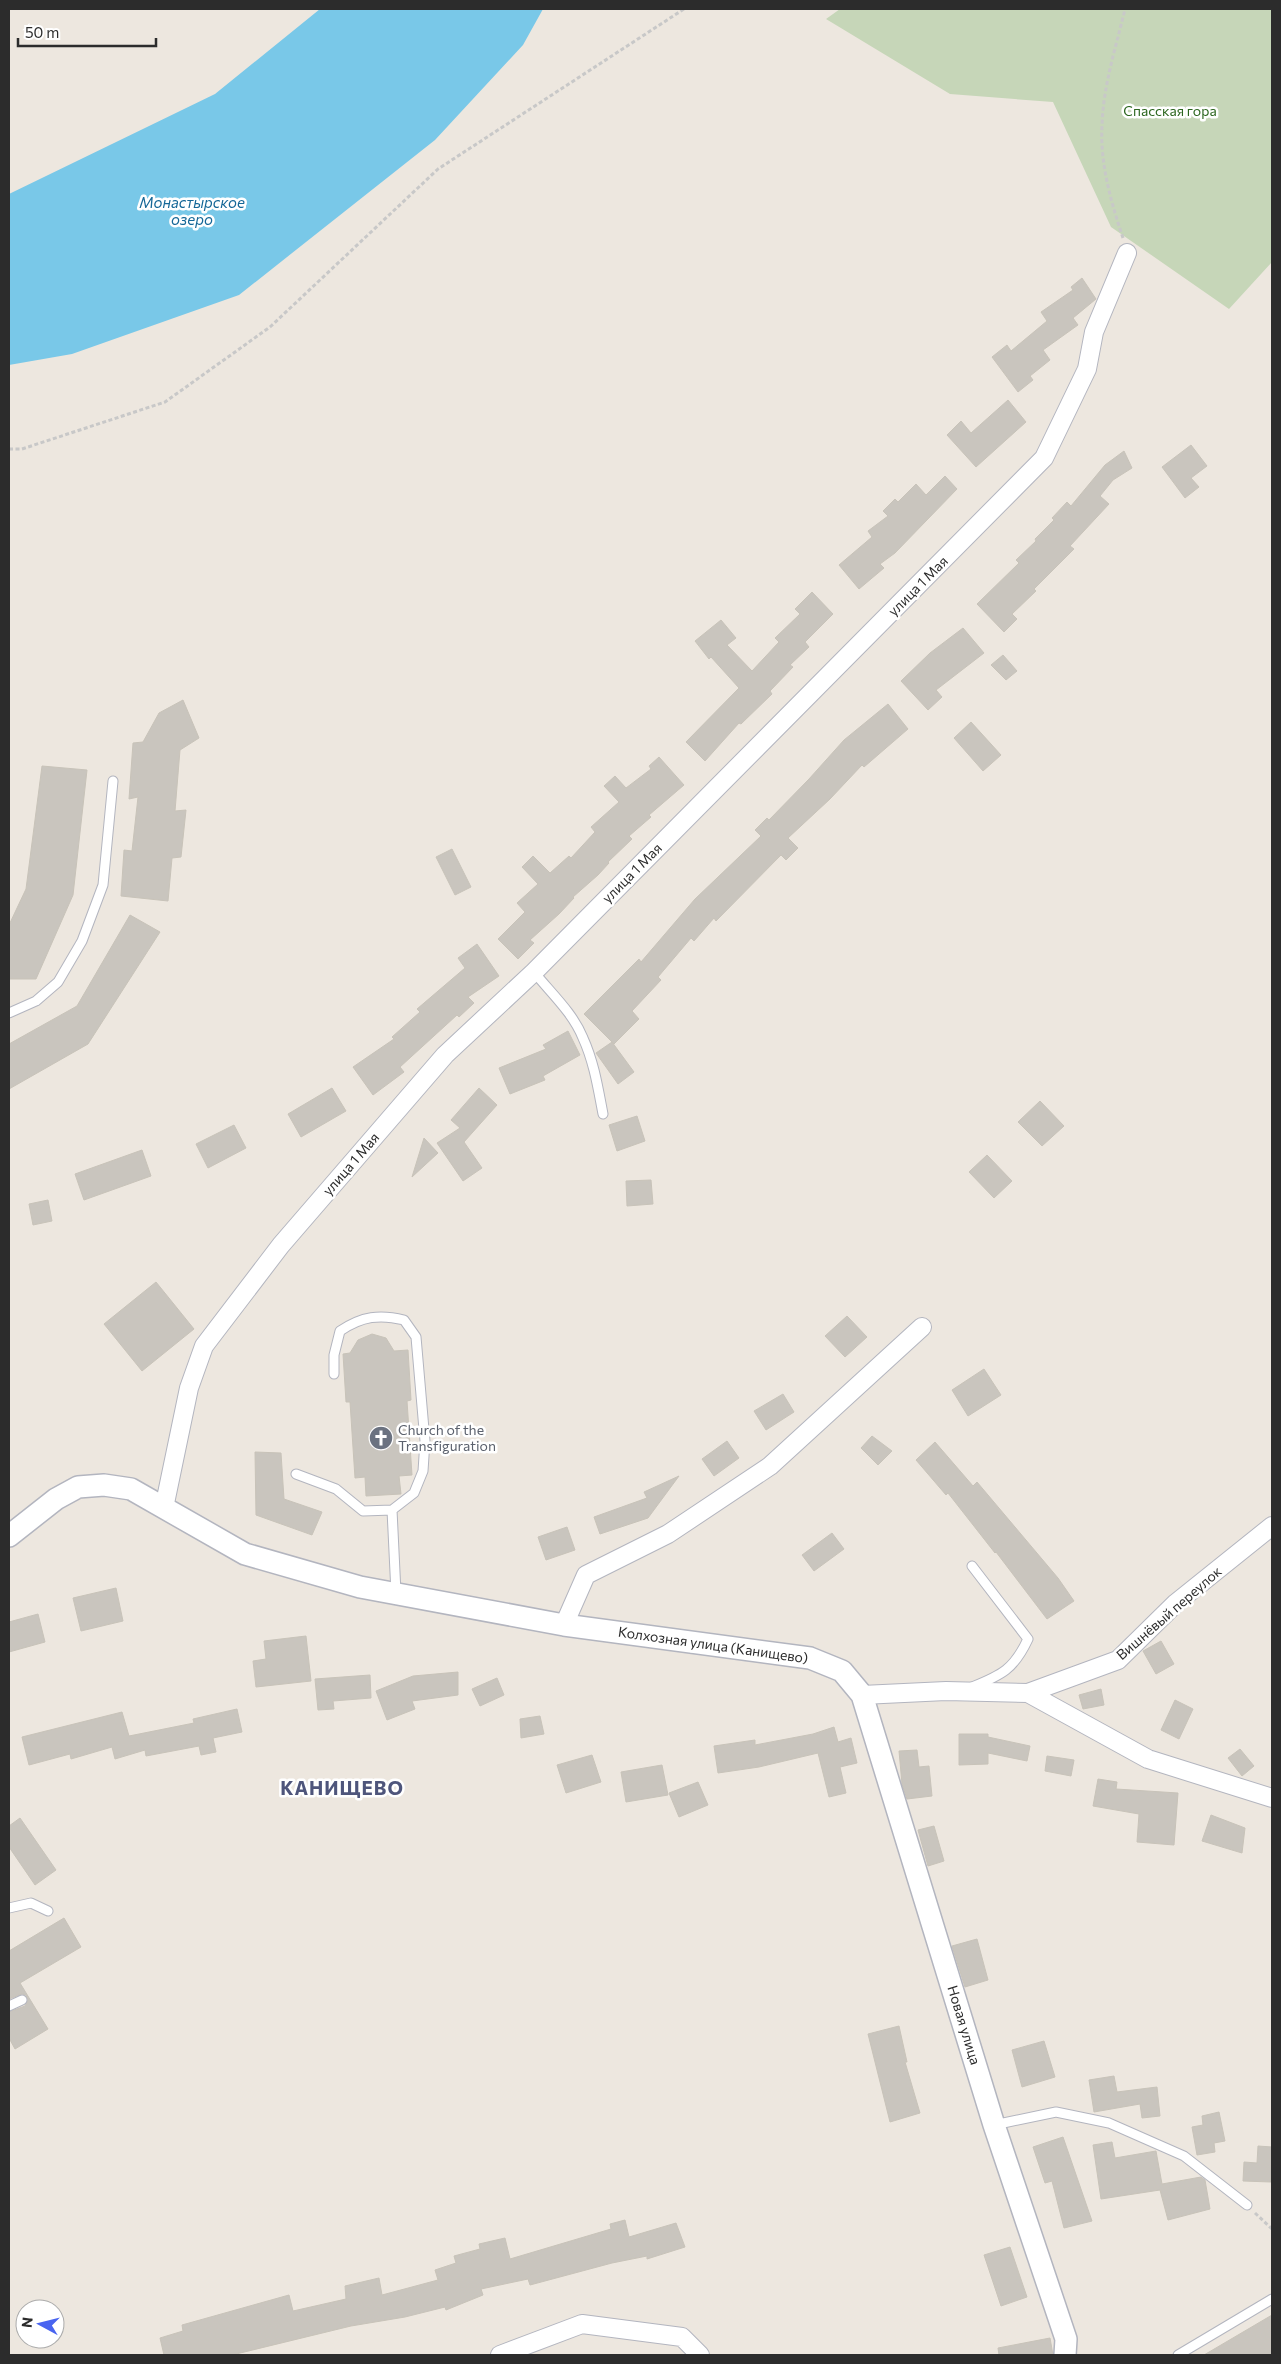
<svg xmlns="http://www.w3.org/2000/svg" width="1281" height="2364" font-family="Commissioner,sans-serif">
	<rect width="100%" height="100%" fill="#ede7df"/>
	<path fill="#c6d6b8" d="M840,9h432v253l-43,47 -118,-82 -58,-125 -103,-8 -124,-75z"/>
	<path fill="#79c8e8" d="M320,9h223l-20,36 -88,95 -196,155 -167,59 -63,11v-171l206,-100z"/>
	<path fill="#c9c5be" stroke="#c8c3b9" d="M1082,278l14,21 -23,19 5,7 -35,25 7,10 -20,16 3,4 -15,12 -26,-35 15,-12 4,6 36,-30 -6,-9 32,-22 -2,-3z
		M1008,400l18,22 -50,45 -29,-32 14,-14 10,12z
		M1191,445l16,21 -16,12 8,9 -14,11 -23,-31z
		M1124,451l8,17 -19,12 -13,16 9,8 -39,42 4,3 -40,40 2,2 -24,23 5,5 -13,13 -27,-28 42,-41 -3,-3 20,-19 -1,-2 19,-19 -2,-2 15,-16 4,4 34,-41z
		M945,476l12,13 -62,64 -15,11 4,4 -25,21 -20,-24 33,-28 -4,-6 20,-15 -5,-5 12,-12 3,3 18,-18 10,11z
		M812,592l21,22 -28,28 4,5 -19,18 3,2 -23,24 2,3 -31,30 -2,-1 -34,38 -19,-19 53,-54 -28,-31 -2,2 -14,-18 26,-21 15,18 -9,7 25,26 27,-29 -4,-4 25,-24 -5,-5z
		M963,628l21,25 -48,37 6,7 -14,13 -27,-29 29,-28z
		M1003,655l14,16 -11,9 -15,-15z
		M183,700l16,38 -19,12 -5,61 11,-1 -5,47 -9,1 -4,43 -47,-5 3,-46 8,1 6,-54 -9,2 4,-56 10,-1 16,-29z
		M888,704l20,25 -44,38 -2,-2 -32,34 -42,39 10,10 -12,12 -5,-5 -65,66 -2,-3 -20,23 -3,-3 -33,39 3,3 -29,31 7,8 -25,25 -30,-30 55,-55 2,3 54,-63 66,-63 -6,-6 12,-12 2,2 40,-41 35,-39z
		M971,722l30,33 -18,16 -29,-33z
		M659,757l25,28 -35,30 2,2 -22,19 3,3 -24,23 1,1 -11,12 -25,22 1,1 -15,16 -29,26 4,3 -16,16 -20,-20 27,-27 -8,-9 21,-19 -16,-17 11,-11 17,17 19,-17 2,2 24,-26 -4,-5 28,-25 -15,-16 11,-10 11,12 25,-19 -2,-3z
		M42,766l45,4 -14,125 -37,84h-27v-54l17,-36z
		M452,849l19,38 -16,8 -19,-38z
		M130,915l30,17 -72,112 -79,45v-45l68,-38z
		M477,944l22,32 -31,21 6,6 -15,14 -2,-2 -57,52 4,5 -31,23 -20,-28 41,-28 -2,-2 28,-25 -3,-3 48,-41 -7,-10z
		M568,1031l12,24 -37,21 2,4 -35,14 -11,-26 47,-19 -3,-4z
		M612,1042l22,30 -16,12 -22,-31z
		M332,1088l14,23 -45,26 -13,-23z
		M479,1088l18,17 -33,37 18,26 -19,13 -26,-38 23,-15 -9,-8z
		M1040,1101l24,25 -22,20 -24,-24z
		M637,1116l8,25 -28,10 -8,-26z
		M234,1125l12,23 -38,20 -12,-24z
		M424,1138l14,15 -26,24z
		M142,1150l9,26 -67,24 -9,-26z
		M987,1155l25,26 -18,17 -25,-26z
		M651,1180l2,24 -26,2 -1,-25z
		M48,1200l4,21 -19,4 -4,-21z
		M156,1282l38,47 -52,42 -38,-47z
		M847,1316l20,21 -22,20 -20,-21z
		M372,1334l14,4 8,13 14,-1 3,50 -4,1 5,74 -13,1 2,18 -35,2 -1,-19 -10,1 -5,-76h-4l-3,-48 7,-1 8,-13z
		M984,1369l17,26 -33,21 -16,-26z
		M783,1394l11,18 -28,18 -12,-19z
		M872,1436l20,15 -14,14 -17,-17z
		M727,1441l12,17 -25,18 -12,-17z
		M935,1442l38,44 4,-4 81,96 16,23 -27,18 -51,-67 -1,1 -47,-60 -2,2 -30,-35z
		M255,1452l26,1 3,46 38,13 -10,23 -56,-20z
		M679,1476l-31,42 -48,16 -6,-17 53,-19 -3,-6z
		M567,1527l8,23 -29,10 -8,-23z
		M832,1533l12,16 -30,22 -12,-16z
		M116,1588l7,33 -42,10 -8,-33z
		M38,1614l7,28 -36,10v-30z
		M306,1636l5,45 -55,6 -3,-26 13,-2 -2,-18z
		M1161,1641l13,23 -18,10 -13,-23z
		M458,1672v23l-46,6 3,8 -28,11 -11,-29 37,-15z
		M370,1675l1,23 -38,3 1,8 -16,1 -3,-31z
		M497,1678l7,17 -24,11 -8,-17z
		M1101,1689l3,16 -21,4 -4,-14z
		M1175,1700l18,9 -14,30 -18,-9z
		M237,1709l5,23 -29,6 3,14 -15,3 -2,-9 -53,10 -1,-6 -30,9 -3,-12 -41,12 -1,-5 -41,11 -7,-28 100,-25 7,24 65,-13 -1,-4z
		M540,1716l4,18 -23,4 -1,-19z
		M834,1727l4,15 13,-4 6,25 -17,4 6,26 -17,4 -11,-44 -59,14 -41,6 -4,-27 41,-6v5l58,-11z
		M959,1734h29v3l42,9 -3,15 -39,-8v11l-29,1z
		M1240,1749l14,17 -12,10 -14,-18z
		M917,1750l2,17 10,-1 3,30 -25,3 -5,-15 -3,-33z
		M592,1755l9,27 -35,11 -9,-28z
		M1047,1756l27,4 -3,16 -26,-5z
		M662,1765l6,30 -42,7 -5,-30z
		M1098,1779l19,3 -1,7 62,4 -4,52 -37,-3 2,-28 -46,-8z
		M698,1782l10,23 -29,12 -10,-24z
		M1211,1815l34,13 -3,25 -40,-12z
		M20,1818l36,52 -21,15 -26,-38v-21z
		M934,1826l10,35 -16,5 -10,-36z
		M64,1918l17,29 -61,36 28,46 -33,20 -6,-11v-26l16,-6 3,-6 -2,-5 -4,-1 -13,5v-48z
		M977,1939l11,41 -23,7 -13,-41z
		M899,2026l8,36h-2l15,51 -30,9 -22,-88z
		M1044,2041l11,36 -33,10 -10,-37z
		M1114,2076l3,16 40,-5 3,29 -18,2 -2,-14 -46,8 -5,-32z
		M1219,2112l6,29 -11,2 1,9 -18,3 -5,-28 11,-2 -1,-9z
		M1063,2137l29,84 -28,7 -12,-47 -7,2 -12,-36z
		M1112,2142l3,16 41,-7 6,33 39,-7 4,3 5,29 -42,11 -8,-30 -59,9 -8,-54z
		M1258,2146l14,1 -1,35 -28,-1 1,-19 13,1z
		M625,2220l4,17 47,-14 9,24 -38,12v-3l-35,7 -82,22 -2,-6 -47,10 2,6 -37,15 -1,-3 -40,10 -54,9 -119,29h-68l-4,-17 23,-7 -1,-6 107,-30 4,16 53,-12 -1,-13 34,-8 3,17 56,-15 -3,-10 21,-7 -2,-7 26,-7 -1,-5 26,-6 5,21 101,-30 -1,-5z
		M1010,2247l17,50 -26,9 -17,-51z
		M1272,2315v40h-68z
		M1050,2338l3,17h-54l-1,-7z"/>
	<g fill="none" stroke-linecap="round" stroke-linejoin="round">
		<g stroke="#b3b5bf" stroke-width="11">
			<path id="service" d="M534,972c17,21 39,41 49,66 11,24 15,50 20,76
				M9,1013l27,-12 22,-19 24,-41 21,-56 10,-104
				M334,1374v-19l6,-24c22,-15 40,-17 64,-11l12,17 9,104 -2,30 -9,22 -22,17 4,83
				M296,1474l40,15 27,22 29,-1
				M972,1566l56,73c-14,30 -26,36 -56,48
				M9,1908l22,-5 17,8
				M9,2006l13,-6
				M994,2125l62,-13 53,11 75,33 63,49
				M1178,2355l94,-56"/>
		</g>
		<g stroke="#b3b5bf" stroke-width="20">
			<path id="minor" d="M164,1508l25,-120 15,-42 77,-101 164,-190 89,-83 510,-514 43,-89 7,-37 33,-79
				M564,1625l22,-50 82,-41 102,-68 152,-139
				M1028,1693l90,-33 58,-57 96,-77
				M862,1695l84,-4 82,2 120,66 124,39
				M500,2355l82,-31 100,13 18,18"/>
		</g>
		<g stroke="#b3b5bf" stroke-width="24">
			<path id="tertiary" d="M9,1536l47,-37 22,-12 26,-2 27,4 114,65 115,33 204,38 246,33 32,13 20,24 132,430 72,214 -1,16"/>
		</g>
		<path stroke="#c8c8c8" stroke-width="3" stroke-dasharray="4 2.5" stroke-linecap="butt" d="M1123,238c-12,-36 -23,-74 -21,-112 1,-40 14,-79 23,-117
			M9,449h13l143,-47 105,-75 168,-158 246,-160
			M1255,2213l17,16"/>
		<use href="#service" stroke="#fff" stroke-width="9"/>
		<use href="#minor" stroke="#fff" stroke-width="18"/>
		<use href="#tertiary" stroke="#fff" stroke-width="21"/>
	</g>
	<defs>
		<g id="church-disc" transform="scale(1.25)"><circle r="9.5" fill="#6b7280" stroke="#fff"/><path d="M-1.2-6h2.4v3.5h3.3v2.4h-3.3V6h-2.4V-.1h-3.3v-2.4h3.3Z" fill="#fff"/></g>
	</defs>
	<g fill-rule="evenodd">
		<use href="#church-disc" x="381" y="1438"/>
	</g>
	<g text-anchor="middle" stroke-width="5" stroke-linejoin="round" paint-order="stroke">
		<g font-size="14" fill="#2c661f" stroke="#fff">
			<text x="1170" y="116">Спасская гора</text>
		</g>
		<g font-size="14" fill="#2c2c2c" stroke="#fff">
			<text transform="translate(918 586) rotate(-45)" y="5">улица 1 Мая</text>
			<text transform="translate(632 873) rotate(-45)" y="5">улица 1 Мая</text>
			<text transform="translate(351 1164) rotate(-49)" y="5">улица 1 Мая</text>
			<text transform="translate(1169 1613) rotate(-41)" y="5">Вишнёвый переулок</text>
			<text transform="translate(713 1645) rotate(8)" y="5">Колхозная улица (Канищево)</text>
			<text transform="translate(964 2025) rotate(73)" y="5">Новая улица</text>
		</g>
		<g font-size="14" fill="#5b616d" stroke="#fff" text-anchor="start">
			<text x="398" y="1435">Church of the<tspan x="398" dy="16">Transfiguration</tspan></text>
		</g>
		<g font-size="15" font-style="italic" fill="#156797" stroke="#fff">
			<text x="192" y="208">Монастырское<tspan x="192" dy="17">озеро</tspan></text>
		</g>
		<g font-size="19" font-weight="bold" letter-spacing="1" fill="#4e557b" stroke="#fff">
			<text x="342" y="1795">КАНИЩЕВО</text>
		</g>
	</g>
	<rect width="1281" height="2364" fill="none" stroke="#2c2c2c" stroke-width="20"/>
	<g transform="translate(40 2324) rotate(277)"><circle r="24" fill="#ffffff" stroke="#ababab"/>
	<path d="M0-4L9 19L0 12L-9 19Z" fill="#4964f0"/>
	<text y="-8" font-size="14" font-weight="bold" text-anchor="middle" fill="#2c2c2c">N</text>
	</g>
	<path d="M18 38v8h138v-8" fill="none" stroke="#2c2c2c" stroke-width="2.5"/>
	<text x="25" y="38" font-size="15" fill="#2c2c2c" stroke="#ffffff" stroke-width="4" paint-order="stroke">50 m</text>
</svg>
